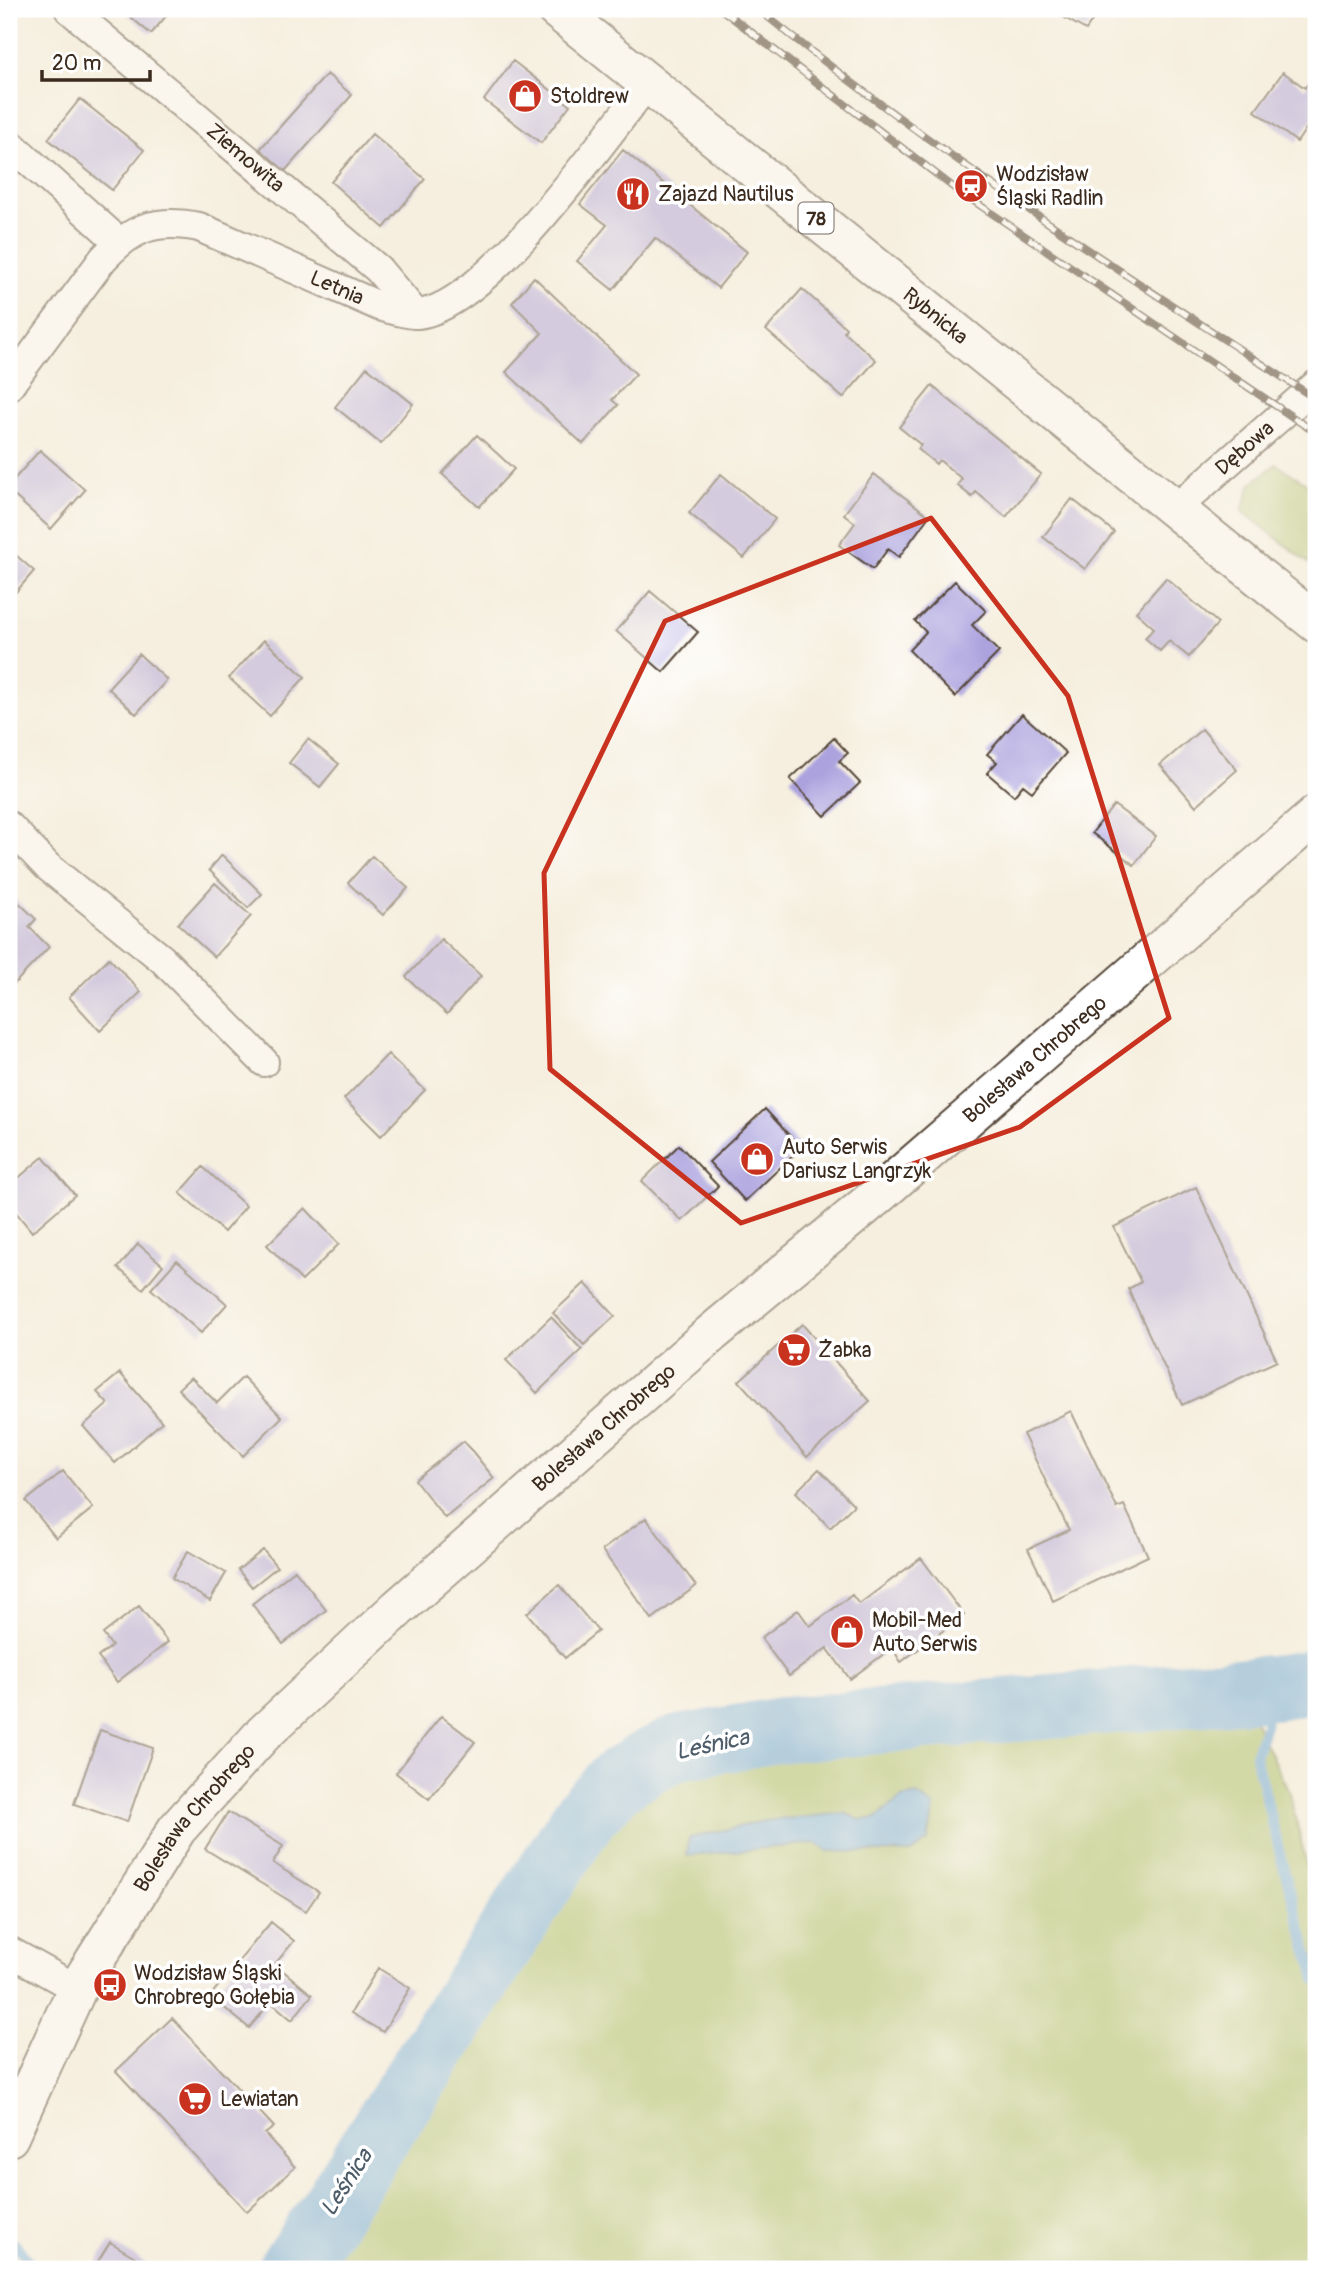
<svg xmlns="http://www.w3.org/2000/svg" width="1325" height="2278" font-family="Pangolin,sans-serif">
	<rect width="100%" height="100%" fill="#fff"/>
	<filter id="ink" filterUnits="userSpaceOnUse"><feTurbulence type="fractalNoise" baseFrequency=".0143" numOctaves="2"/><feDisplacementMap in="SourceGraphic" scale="14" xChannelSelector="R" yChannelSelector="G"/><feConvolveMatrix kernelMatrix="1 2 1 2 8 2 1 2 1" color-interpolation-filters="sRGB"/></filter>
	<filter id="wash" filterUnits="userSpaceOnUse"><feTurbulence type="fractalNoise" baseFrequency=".00686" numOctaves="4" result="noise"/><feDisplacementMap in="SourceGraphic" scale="28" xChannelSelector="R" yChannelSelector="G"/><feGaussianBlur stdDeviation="1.57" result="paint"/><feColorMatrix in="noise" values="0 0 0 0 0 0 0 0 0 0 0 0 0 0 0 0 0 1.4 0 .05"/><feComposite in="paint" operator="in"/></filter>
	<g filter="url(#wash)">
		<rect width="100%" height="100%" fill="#f6efdf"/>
		<path fill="#a8be63" stroke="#727440" stroke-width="2" d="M1276,464l40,25v80l-74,-58 9,-27z
			M1250,1712l39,80 27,110v367h-991l-11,-9 297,-447 35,-29 48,-21 231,-18z"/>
		<path fill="#68a7da" stroke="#52687c" stroke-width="2" d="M917,1795l17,12 -6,34 -17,12 -84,-2 -11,-8 -129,13 2,-18 75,-17 81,-8 15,7 16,-2 25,-20z"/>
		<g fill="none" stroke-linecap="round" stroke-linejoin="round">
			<path stroke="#68a7da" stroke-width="10" d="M1277,1687l-22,69 30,117 31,106
				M14,2243l22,26"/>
			<path stroke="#68a7da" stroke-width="65" d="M290,2269l29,-41 267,-414 30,-32 33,-21 28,-13 102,-18 498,-43 39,-6"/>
		</g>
		<g id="blocks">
			<path fill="#aca3de" d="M121,9h51l-21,25z
				M1049,9h51l-14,21z
				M513,61l57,44 -29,38 -57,-43z
				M1283,72l22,16 5,-8 6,4v30l-19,28 -42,-31z
				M327,74l25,21 -67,76 -25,-22z
				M80,99l64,51 -32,40 -64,-51z
				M372,134l53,45 -41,49 -53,-46z
				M623,150l124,102 -29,36 -63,-50 -42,52 -36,-29 30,-36 -27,-21z
				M534,277l102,97 -24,26 6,5 -35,39 -77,-72 36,-39 -30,-30z
				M802,289l44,39 -2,4 32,28 -33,38 -77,-68z
				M367,367l46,37 -32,40 -46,-37z
				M932,386l109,88 -35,43 -30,-25 -4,5 -15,-12 5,-6 -23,-19 -3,4 -18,-15 3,-4 -22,-18z
				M477,435l37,34 -35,38 -37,-33z
				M40,450l45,40 -34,39 -42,-38v-6z
				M721,474l54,45 -31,39 -55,-45z
				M874,474l55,42 -30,41 -11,-8 -15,20 -34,-24 16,-22 -11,-9z
				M1072,499l42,33 -29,37 -42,-32z
				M9,549l25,22 -25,29z
				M1166,578l52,45 -29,34 -20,-16 -9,10 -15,-13 9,-10 -18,-16z
				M955,581l31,30 -14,14 27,27 -44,45 -46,-47 17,-18 -11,-11z
				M650,591l48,41 -35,40 -47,-41z
				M264,640l41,37 -35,39 -41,-38z
				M139,654l28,26 -31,34 -28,-26z
				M1022,714l44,39 -34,39 -9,-7 -9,11 -27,-23 10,-11 -10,-8z
				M1202,729l35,41 -41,36 -36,-41z
				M834,738l14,15 -9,8 21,22 -35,33 -35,-37z
				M308,739l31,25 -19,23 -31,-24z
				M1114,805l42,31 -22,29 -42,-32z
				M222,855l40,39 -14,14 -39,-38z
				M372,856l36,32 -25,27 -35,-32z
				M215,883l36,33 -37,41 -36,-33z
				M13,897l23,22 -7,8 20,20 -35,37 -5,-5v-77z
				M441,939l40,37 -34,38 -41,-37z
				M109,958l32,34 -41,39 -31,-34z
				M388,1054l37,36 -44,46 -37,-37z
				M765,1109l36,39 -56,53 -36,-39z
				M679,1145l39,41 -36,35 -40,-40z
				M43,1157l32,38 -43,37 -23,-28v-18z
				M203,1167l43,39 -22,26 -44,-39z
				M1196,1187l81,174 -95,44 -54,-116 13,-7 -27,-55z
				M305,1208l34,36 -37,37 -35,-36z
				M138,1244l25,21 -20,24 -25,-21z
				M177,1260l50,44 -26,29 -50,-44z
				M585,1283l30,33 -31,29 -31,-32z
				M551,1317l31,33 -45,43 -31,-33z
				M802,1324l68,77 -63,56 -68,-76z
				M120,1373l42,49 -47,41 -32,-37 25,-22 -11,-12z
				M191,1377l26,26 26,-26 39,40 -39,39 -65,-67z
				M1071,1411l46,97 7,-3 24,51 -95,45 -25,-52 41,-19 -46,-96z
				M464,1441l30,37 -49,40 -30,-38z
				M819,1469l35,36 -24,23 -34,-36z
				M63,1471l30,37 -37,30 -30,-37z
				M646,1518l50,68 -44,33 -50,-69z
				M263,1550l14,17 -25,20 -14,-17z
				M188,1551l38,22 -16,28 -38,-23z
				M921,1558l43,57 -63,47 -9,-14 -42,31 -23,-31 -38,28 -28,-38 37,-28 12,16 42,-31 7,9z
				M295,1570l31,40 -43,34 -31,-40z
				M559,1585l39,46 -33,27 -38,-45z
				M139,1606l29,36 -51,40 -19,-25 14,-11 -9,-12z
				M441,1716l34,26 -46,57 -33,-26z
				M100,1730l53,18 -26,74 -53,-18z
				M228,1812l55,34 -10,17 46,29 -13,19 -101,-62z
				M271,1922l23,19 -19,23 37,31 -20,25 -21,-18 -22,26 -39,-32z
				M378,1968l32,20 -27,44 -32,-19z
				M172,2018l102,109 -9,7 30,33 -48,45 -131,-141z
				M110,2242l40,24 -2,3h-55z"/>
		</g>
	</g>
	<g filter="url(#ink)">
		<use href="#blocks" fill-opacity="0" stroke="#57483b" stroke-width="2"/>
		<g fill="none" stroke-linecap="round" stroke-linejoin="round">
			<g stroke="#57483b" stroke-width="32">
				<g id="street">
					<path id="s1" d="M69,9l309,260 38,45"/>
					<path d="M9,143l110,99"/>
					<path id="s2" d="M9,386l94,-127c29,-31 52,-41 96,-32l180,79c11,3 25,8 37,8 68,-3 189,-177 232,-231"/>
					<path id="s3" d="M1174,510l142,-125"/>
					<path d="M9,826l38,40 115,93 102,103"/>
					<path d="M9,1951l68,38"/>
				</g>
			</g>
			<g stroke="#57483b" stroke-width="42">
				<g id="secondary">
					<path id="s4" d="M9,2137l68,-148 100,-160 86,-95 135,-126 314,-275 165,-137 439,-381"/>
				</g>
			</g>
			<g stroke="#57483b" stroke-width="42">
				<g id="primary">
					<path id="s5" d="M556,9l760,614"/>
				</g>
			</g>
			<use href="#street" stroke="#fff" stroke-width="28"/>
			<use href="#secondary" stroke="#fff" stroke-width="38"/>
			<use href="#primary" stroke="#fff" stroke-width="38"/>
			<g stroke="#3b2a1e" stroke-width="8">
				<path id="rail" d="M721,9l232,178 363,246
					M758,9c176,143 368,267 558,390"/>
			</g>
			<use href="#rail" stroke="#fff" stroke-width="5" stroke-dasharray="16" stroke-linecap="butt"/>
		</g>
	</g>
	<path d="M0 0H1325V2278H0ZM931,518l137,178 101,322 -149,109 -279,96 -191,-154 -6,-196 121,-252z" fill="#f6efdf" fill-opacity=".55" fill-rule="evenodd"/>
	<path fill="none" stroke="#c8321e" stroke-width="5" stroke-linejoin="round" d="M931,518l137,178 101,322 -149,109 -279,96 -191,-154 -6,-196 121,-252z"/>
	<defs>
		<g id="shop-disc" transform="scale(1.75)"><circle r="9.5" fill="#c8321e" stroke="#fff"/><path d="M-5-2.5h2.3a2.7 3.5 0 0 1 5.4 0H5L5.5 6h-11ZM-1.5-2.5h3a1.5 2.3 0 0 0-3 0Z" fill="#fff"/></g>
		<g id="station-disc" transform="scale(1.75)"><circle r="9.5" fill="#c8321e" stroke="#fff"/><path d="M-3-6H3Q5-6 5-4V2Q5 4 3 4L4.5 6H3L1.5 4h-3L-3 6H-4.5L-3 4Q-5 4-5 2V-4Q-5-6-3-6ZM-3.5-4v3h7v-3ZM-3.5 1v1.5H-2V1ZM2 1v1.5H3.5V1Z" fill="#fff"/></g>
		<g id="restaurant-disc" transform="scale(1.75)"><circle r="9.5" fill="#c8321e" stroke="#fff"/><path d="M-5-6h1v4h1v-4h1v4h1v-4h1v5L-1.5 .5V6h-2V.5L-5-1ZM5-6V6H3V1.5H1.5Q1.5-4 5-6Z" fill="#fff"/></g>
		<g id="supermarket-disc" transform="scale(1.75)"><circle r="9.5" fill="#c8321e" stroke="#fff"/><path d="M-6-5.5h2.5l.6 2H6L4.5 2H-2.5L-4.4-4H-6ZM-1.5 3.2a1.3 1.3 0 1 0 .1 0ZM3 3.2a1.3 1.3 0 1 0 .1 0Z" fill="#fff"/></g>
		<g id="bus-disc" transform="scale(1.75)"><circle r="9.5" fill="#c8321e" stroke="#fff"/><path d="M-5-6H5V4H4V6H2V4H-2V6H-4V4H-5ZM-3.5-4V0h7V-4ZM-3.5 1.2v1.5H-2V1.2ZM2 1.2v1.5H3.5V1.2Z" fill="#fff"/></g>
	</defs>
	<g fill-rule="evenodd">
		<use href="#shop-disc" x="525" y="96"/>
		<use href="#station-disc" x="971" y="186"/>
		<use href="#restaurant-disc" x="633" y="194"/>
		<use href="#shop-disc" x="757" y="1159"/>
		<use href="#supermarket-disc" x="794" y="1350"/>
		<use href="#shop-disc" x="847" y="1632"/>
		<use href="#bus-disc" x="110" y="1985"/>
		<use href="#supermarket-disc" x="195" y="2099"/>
	</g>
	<g text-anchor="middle" stroke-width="7" stroke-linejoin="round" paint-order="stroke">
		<rect fill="#fff" stroke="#766a62" stroke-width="2" x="798.5" y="202.5" width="35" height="31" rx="5"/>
		<g font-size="19" font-weight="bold" fill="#3b2a1e">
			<text x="816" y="225">78</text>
		</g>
		<g font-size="21" fill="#3b2a1e" stroke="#fff" text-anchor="start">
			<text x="550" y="103">Stoldrew</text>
			<text x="996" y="181">Wodzisław<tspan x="996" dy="24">Śląski Radlin</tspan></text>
			<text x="658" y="201">Zajazd Nautilus</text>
			<text x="782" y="1154">Auto Serwis<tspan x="782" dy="24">Dariusz Langrzyk</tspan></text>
			<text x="818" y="1357">Żabka</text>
			<text x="872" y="1627">Mobil-Med<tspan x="872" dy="24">Auto Serwis</tspan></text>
			<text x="134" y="1980">Wodzisław Śląski<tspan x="134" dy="24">Chrobrego Gołębia</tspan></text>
			<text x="220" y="2106">Lewiatan</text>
		</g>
		<g font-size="21" fill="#3b2a1e" stroke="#fff">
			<text dy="7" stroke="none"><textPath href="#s1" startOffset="231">Ziemowita</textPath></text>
			<text dy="7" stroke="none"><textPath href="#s2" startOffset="416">Letnia</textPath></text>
			<text dy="7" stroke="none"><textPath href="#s5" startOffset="488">Rybnicka</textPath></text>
			<text dy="7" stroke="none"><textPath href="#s3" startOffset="94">Dębowa</textPath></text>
			<text dy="7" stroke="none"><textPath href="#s4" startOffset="1505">Bolesława Chrobrego</textPath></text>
			<text dy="7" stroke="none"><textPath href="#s4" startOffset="938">Bolesława Chrobrego</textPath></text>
			<text dy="7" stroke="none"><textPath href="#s4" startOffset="371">Bolesława Chrobrego</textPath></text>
		</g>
		<g font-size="23" font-style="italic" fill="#4d5c69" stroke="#fff">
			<text transform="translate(712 1744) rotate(-12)" y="8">Leśnica</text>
			<text transform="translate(346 2182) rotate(-57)" y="8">Leśnica</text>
		</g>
	</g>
	<rect width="1325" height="2278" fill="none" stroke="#fff" stroke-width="35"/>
	<path d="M42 70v10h108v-10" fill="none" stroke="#3b2a1e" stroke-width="3.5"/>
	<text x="52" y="70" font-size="21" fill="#3b2a1e" stroke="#ffffff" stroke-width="5" paint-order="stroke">20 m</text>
</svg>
